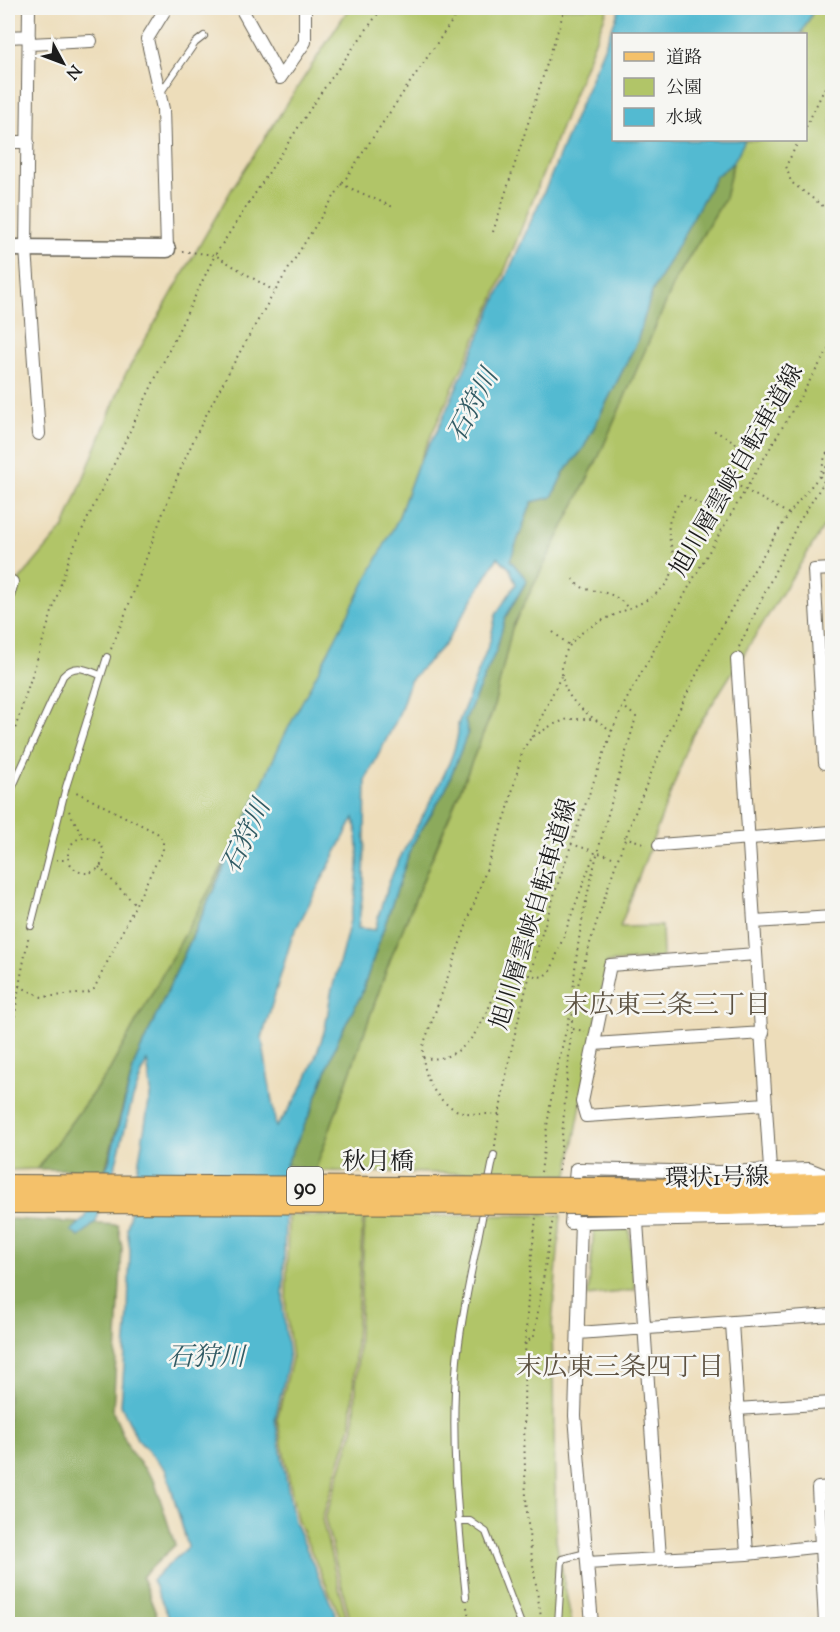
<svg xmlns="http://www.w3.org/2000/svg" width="840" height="1632" font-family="'Sorts Mill Goudy','Noto Serif JP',serif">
	<rect width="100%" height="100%" fill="#f6f6f2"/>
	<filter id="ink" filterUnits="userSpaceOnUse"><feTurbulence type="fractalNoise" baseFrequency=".0167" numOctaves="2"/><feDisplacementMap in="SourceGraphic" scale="12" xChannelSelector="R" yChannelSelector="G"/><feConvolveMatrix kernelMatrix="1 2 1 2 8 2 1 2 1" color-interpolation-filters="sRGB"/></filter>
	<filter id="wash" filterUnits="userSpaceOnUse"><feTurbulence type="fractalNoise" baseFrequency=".008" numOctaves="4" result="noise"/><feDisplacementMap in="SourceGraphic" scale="24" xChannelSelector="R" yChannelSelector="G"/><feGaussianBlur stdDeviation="1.35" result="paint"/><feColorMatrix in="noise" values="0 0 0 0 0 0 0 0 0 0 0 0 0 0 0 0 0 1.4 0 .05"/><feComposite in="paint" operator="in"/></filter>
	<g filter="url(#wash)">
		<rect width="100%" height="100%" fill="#edddba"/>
		<path fill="#b1c568" stroke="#667042" stroke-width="1.5" d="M349,8h259l-116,295 -75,163 -19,53 -166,330 -123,222 -72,98 -29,1v-556l8,-30 48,-57 61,-152 108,-188z
			M815,8h17v517h-7l-133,211 -72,191 42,-1 1,31 -56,6 -39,212 -253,-4 75,-211 103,-250 19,-82 87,-172 78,-179 48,-79 8,-35 12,-23h61v-106h-5z
			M288,1215l75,2 -12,209 -29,93 24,97 -5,2 -44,-98 -20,-101 15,-60 -6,-50z
			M561,1215l-9,109 4,216 16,84h-221l-26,-105 29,-92 11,-211z
			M594,1229h35l6,61 -47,6z
			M8,1581l6,43h-6z"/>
		<path fill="#8caa5c" stroke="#54633c" stroke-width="1.5" d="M733,163l-8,35 -48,79 -78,179 -87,172 -19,82 -103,250 -75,211 -29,-6 26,-56 26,-70 23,-44 51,-150 33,-54 23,-59 -3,-12 31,-69 9,-33 22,-38 -17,-20 22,-58 20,-5 12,-25 19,-23 54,-107 15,-50 64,-116z
			M232,849l-97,213 -30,108 -68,-1 72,-98z
			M10,1219l108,6 4,23 -9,164 17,39 24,29 21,65 -33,32 18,47h-146l-6,-43v-313z"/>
		<path fill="#53bad1" stroke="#386b76" stroke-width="1.5" fill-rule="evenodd" d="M620,8h195l-14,26h-187v106h131l-12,23 -17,13 -64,116 -15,50 -54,107 -19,23 -12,25 -20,5 -22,58 17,20 -22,38 -9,33 -31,69 3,12 -23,59 -33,54 -51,150 -23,44 -26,70 -26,56 -3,144 6,50 -14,60 19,102 46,103h-168l-20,-44 36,-33 -22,-77 -29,-31 -16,-34 7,-92 2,-63 -3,-21 24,-138 -4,-31 -15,41 -16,62 -20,59 -17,15 -8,-6 14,-13 24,-56 26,-100 147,-322 116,-221 19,-53 20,-35 111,-248zM498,557l12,12 6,15 -20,30 -6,27 -32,83c4,33 -48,110 -63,144 -9,20 -15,41 -20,62l-17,-2 6,-43 2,-106 32,-62 12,-36 36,-38zM354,818c13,57 -7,115 -22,171 -4,16 -4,33 -10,49 -10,32 -25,63 -46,89l-14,-89 30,-101z"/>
	</g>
	<g filter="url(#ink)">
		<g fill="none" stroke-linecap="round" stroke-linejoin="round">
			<g stroke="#656053" stroke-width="8">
				<path id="service" d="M161,92l34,-49 9,-7
					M8,797l55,-121c12,-13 22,-7 37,-1
					M31,926l35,-139 41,-130
					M488,1185l6,-30
					M458,1521h12l16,11 35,92
					M466,1597c-8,-78 -16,-159 -9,-237 5,-52 18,-102 27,-153
					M558,1624l4,-65 24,-6"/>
			</g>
			<g stroke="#656053" stroke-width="14">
				<path id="minor" d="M29,8l-3,240 13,186
					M166,8l-19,31 16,70 4,140
					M241,8l39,70 25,-36v-34
					M8,37l21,-1
					M30,44l61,-3
					M8,142h20
					M832,569l-18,1 11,193 7,-1
					M8,582h4l-4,14
					M737,659l33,510
					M659,845l173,-13
					M754,922l78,-5
					M756,954l-146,11 -28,137 4,14 180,-12
					M594,1044l169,-11
					M581,1222l-10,1 5,-54 143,3 90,-3 23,9
					M637,1222l23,336
					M732,1323l15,231
					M578,1333l254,-18
					M737,1409l95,-6
					M587,1563l160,-9 85,-9
					M592,1624l-17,-208 6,-194 239,-5 12,-10
					M825,1624l-7,-136 14,-1"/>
			</g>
			<g stroke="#656053" stroke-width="19">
				<path id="tertiary" d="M8,248l159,1"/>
			</g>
			<g stroke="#656053" stroke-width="22">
				<path id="primary" d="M603,1188l101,1 128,-6
					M603,1204l126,1 103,-5"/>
			</g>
			<path stroke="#656053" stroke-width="2" stroke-dasharray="1.5 4.5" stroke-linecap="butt" d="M806,127l26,-54
				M799,140l-13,26 5,16 41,31
				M341,184l52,23
				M493,232l72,-224
				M182,251l33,4 59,36
				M832,442l-8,18 -4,17 4,5 8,-9
				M724,478l65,36
				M573,579c12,19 34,4 54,28
				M553,632l16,13
				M739,647l58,-122 27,-43
				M111,649c31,-73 53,-149 88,-220 75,-149 168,-284 262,-421
				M612,731c-24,-17 -52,-31 -50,-64 5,-51 79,-51 103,-82 19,-24 1,-38 4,-61 2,-11 10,-20 15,-28l17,9 9,-3 29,-53 -4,-7 -22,-12
				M532,737l30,-63
				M8,751l62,-196 145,-300 105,-161 62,-86
				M69,811l14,26
				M68 855a18 18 0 1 1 36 0a18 18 0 1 1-36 0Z
				M624,837l23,7
				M571,844l23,7
				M56,860h12
				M99,867l36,37
				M528,975l15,2 8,-7 44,-118 21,6
				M19,986l23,11 46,-4 6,-4 69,-140v-9l-6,-7 -83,-42
				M573,998c3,-89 39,-195 63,-281l-13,-11
				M573,1029l12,2
				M423,1058c51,8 69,-55 81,-94
				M8,1064l11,-78 10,-52
				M499,1114c-13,0 -31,1 -43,-4 -25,-13 -34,-38 -33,-64l84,-234 16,-63 8,-11 21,-13 16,-6h27
				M495,1146c18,-147 67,-277 117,-415l11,-25 77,-139 132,-224
				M559,1171l14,-162
				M541,1172c5,-37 9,-75 18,-112 45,-194 119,-377 229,-544 13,-20 31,-37 44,-57
				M536,1218c-12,93 -14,186 -10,279 2,42 10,86 16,127
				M524,1344l10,-8 19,-118
				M467,1607l3,17"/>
			<use href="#service" stroke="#fff" stroke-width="6"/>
			<use href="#minor" stroke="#fff" stroke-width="12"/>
			<use href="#tertiary" stroke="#fff" stroke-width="16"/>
			<use href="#primary" stroke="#f4c16a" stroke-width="20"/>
			<g stroke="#656053" stroke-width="22" stroke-linecap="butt">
				<path id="primary-bridge" d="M8,1185l595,3
					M8,1203l595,1"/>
			</g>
			<use href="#primary-bridge" stroke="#f4c16a" stroke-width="20"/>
		</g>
	</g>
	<g text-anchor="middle" stroke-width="5" stroke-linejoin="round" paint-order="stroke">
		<rect fill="#f6f6f2" stroke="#5d5d5c" stroke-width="1.5" x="287" y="1167" width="36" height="38" rx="4.5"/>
		<g font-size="22" font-weight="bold" fill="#1c1c1c">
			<text x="305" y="1194">90</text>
		</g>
		<g font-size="24" fill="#1c1c1c" stroke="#f6f6f2">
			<text transform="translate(736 470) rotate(-60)" y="8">旭川層雲峡自転車道線</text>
			<text transform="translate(533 914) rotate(-73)" y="8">旭川層雲峡自転車道線</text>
			<text x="378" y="1169">秋月橋</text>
			<text transform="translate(717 1177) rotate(-1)" y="8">環状1号線</text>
		</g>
		<g font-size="26" font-style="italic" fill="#325b64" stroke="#f6f6f2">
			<text transform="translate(472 405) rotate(-62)" y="9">石狩川</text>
			<text transform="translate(245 836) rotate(-64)" y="9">石狩川</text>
			<text x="206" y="1365">石狩川</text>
		</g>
		<g font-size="26" fill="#5d5242" stroke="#f6f6f2">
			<text x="667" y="1013">末広東三条三丁目</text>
			<text x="620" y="1375">末広東三条四丁目</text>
		</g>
	</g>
	<rect width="840" height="1632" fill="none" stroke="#f6f6f2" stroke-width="30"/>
	<rect x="612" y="33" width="195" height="108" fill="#f6f6f2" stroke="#9f9f9c" stroke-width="1.5"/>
	<rect x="624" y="52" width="30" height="9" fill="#f4c16a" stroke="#9f9f9c" stroke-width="1.5"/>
	<text x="666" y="63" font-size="18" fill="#1c1c1c">道路</text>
	<rect x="624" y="78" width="30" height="18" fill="#b1c568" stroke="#9f9f9c" stroke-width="1.5"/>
	<text x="666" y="93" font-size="18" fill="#1c1c1c">公園</text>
	<rect x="624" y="108" width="30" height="18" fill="#53bad1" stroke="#9f9f9c" stroke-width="1.5"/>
	<text x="666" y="123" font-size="18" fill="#1c1c1c">水域</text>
	<g transform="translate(63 63) rotate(131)" stroke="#f6f6f2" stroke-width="4.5" paint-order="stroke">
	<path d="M0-4.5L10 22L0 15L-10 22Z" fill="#1c1c1c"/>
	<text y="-9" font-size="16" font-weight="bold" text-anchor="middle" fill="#1c1c1c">N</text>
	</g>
</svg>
